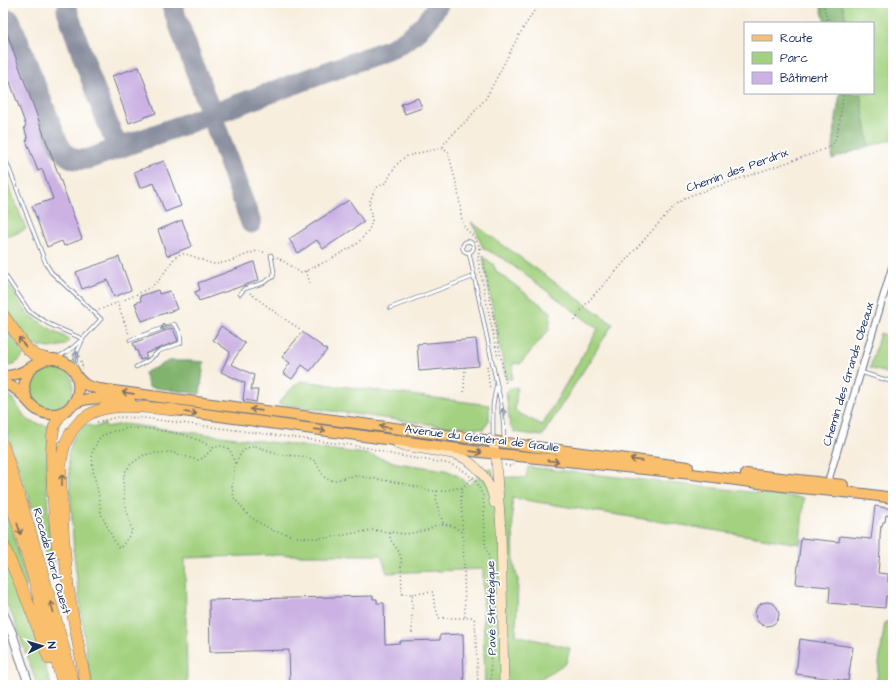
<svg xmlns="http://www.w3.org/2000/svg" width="896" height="688" font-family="'Architects Daughter',sans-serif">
	<rect width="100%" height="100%" fill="#fff"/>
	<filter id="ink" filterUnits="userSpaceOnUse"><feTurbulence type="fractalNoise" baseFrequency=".025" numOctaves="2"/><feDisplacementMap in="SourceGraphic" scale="8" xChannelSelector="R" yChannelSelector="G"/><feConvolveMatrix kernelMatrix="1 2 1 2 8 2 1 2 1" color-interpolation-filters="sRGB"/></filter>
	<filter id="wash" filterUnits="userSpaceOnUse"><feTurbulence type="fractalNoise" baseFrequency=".012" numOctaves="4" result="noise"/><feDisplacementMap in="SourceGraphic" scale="16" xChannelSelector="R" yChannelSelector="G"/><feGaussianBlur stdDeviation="0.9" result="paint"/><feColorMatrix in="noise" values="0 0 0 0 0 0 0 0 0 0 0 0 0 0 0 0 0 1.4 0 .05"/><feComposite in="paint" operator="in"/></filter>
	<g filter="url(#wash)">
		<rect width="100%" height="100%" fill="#f7eede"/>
		<path fill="#a3d17f" stroke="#5f806e" d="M842,3h51v136l-24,7 -9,-53h13v-70h-26z
			M3,171l23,58 -16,7h-7z
			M471,222l142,102 -71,112 -28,-4 -4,-7 -4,-32 4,-5 7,-1 -2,24 27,14 56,-96 -94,-70 -21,-11 -6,-15z
			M483,257l10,7 4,8 54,40 -2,18 -29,34 -7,-1 -1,16h-6z
			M3,276l24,37 22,15 16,9 4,4 -4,4 -16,3 -8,-2h-9l-29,-42z
			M3,323l21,31c-4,8 -12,12 -21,13z
			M880,333l13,4v36h-2l-1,1 -20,-6z
			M29 386a22 22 0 1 1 44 0a22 22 0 1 1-44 0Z
			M301,381l188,24v15l-5,9 -28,-3 -5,1 -172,-23v-2l14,-15z
			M3,391c13,5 16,23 27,30 6,3 13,4 19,5 -1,18 -2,35 -2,53 0,32 3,64 8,96l-3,1 -17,-60 -32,-95z
			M85,424l10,3 10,-3 1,3 17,-3 243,30 31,9 48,7c10,3 17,8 24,15l17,-15 6,-1 2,9 21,-1 11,1 2,-11 276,31 -4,46 -288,-46 2,67 4,15 -2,55 54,13 -4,15 -33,20 -1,2h-47l-2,-73v-43l-96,4 -6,-18h-105l-91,3 2,127h-95l-4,-18 -14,-112 -6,-101 6,-18z
			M3,500l6,19 19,67 -3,1 -22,-53z
			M3,555l31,76 17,54h-14l-24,-68 -10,-20z
			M893,621v64h-17l9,-63z"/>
		<path fill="#82b36e" stroke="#4e7166" d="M820,3h22l5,20h-22z
			M840,93h20l9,53 -37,13 3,-34z
			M169,361h23l12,1 -4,32 -51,-7 -5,-14z"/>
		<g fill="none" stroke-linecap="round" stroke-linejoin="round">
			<path stroke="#898e9e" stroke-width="21" d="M171,3l80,220
				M67,10c15,45 31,90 49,134 4,5 10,1 15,-1
				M10,20l48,123c9,18 21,20 39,13l296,-108c22,-13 33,-23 46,-45"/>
		</g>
		<g id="blocks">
			<path fill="#cbb2e3" d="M4,25l78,214 -18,7 -2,-5 -15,6 -15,-41 21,-7 -11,-30 -4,2 -12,-31h2l-4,-13 2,-1 -16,-44 -7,2z
				M139,67l17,46 -27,10 -17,-47z
				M418,98l4,10 -17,6 -4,-10z
				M164,161l17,45 -16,6 -11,-29 -14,5 -6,-16z
				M349,200l15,22 -41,27 -6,-9 -19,13 -9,-14z
				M182,220l10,26 -25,10 -9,-26z
				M119,257l12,33 -17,7 -6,-17 -26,9 -6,-17z
				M254,262l5,18 -60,21 -4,-9 5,-2 -2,-7z
				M158,290l1,4 11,-3 7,18 -35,12 -7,-18 6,-2 -1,-5z
				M221,326l24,17 -14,21 23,11 -3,15h7l-2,12 -13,-2 2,-17 -24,-11 9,-20 -17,-12z
				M173,328l5,13 -31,12 -2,1 2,4 -7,2 -3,-10 -1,1 -3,-8z
				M302,332l25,18 -17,21 -8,-6 -10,14 -9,-6 7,-10 -8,-6z
				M476,339l3,27 -60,5 -2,-27z
				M875,506l18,3v7l-7,-1 -1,7h-2l-1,4h-1l-1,9v16l-2,22 10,1v8h5l-1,15 -6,-1 -1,12 -56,-5 1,-16 -34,-3 5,-46 38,4 1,-6 31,3z
				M373,596v3h4v4h7l1,41 15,-1v-2l40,-1v-5l23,-1 1,51h-174l-1,-35 -79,2 -1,-52z
				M755 614a12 12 0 1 1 24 0a12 12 0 1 1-24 0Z
				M800,639l53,8 -5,34 -52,-7z"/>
		</g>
	</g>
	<g filter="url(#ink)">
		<use href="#blocks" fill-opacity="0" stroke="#68728b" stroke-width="1"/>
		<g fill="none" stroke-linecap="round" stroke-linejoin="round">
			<g stroke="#68728b" stroke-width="4.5">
				<path id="service" d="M3,153l43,111 5,8 50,47c-13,14 -25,29 -43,38
					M462.5 247a5.5 5.5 0 1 1 11 0a5.5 5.5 0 1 1-11 0Z
					M469,252l28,133c5,19 7,37 7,56
					M3,272l26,39 20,13 34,15
					M240,294l4,-5 19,-6 10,-6 1,-5 -3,-17
					M390,308l85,-32
					M130,340l44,-16c6,5 7,12 7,19l-22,8 -10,9 -13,7
					M75,368c-1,-11 3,-18 7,-27
					M860,372l33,10
					M493,439v-34l3,-18"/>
			</g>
			<g stroke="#68728b" stroke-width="8">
				<path id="minor" d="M827,485l66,-221"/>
			</g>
			<g stroke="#68728b" stroke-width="10">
				<path id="tertiary" d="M3,613l9,20 17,52"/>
			</g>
			<g stroke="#68728b" stroke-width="10">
				<path id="secondary" d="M493,441l3,19 5,70 3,155
					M398,445l55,9c22,6 39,27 41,49"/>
			</g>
			<g stroke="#68728b" stroke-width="12">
				<path id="primary" d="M76,375c7,10 11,11 23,14l589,78
					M3,376c8,0 16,-2 23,-6 10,-5 16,-12 28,-11 35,4 31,57 -4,55 -23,-1 -23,-26 -47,-30
					M27,399c-5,-11 -3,-22 5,-31
					M71,406c16,-13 41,-6 60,-3
					M168,409l312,43 212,22 89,12 83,8 29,4
					M746,474l97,11"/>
			</g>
			<g stroke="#68728b" stroke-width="12">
				<path id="trunk" d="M3,315l25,35 9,6 13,3
					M3,445c26,79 49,159 71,240
					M3,478l24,77 36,130
					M3,544l26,61 20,54
					M58,553c-3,-25 -5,-51 -6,-76 0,-15 -2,-35 2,-49 1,-6 5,-11 9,-16
					M86,685c-6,-33 -13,-66 -18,-99 -3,-26 -5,-53 -6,-79 -1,-17 -3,-38 1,-55 3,-14 12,-29 25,-37 23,-14 61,-7 87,-5"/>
			</g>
			<path stroke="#68728b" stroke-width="1.5" stroke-dasharray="1 3" stroke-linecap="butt" d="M823,3l5,20
				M443,147l2,-5 24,-24 17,-20 33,-63 20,-32
				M479,248l-1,12 20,98
				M277,257l24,16 28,-13 28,-16 12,-14 3,-9 -3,-18 3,-7 4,-8 11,-6 3,-7 8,-12 7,-6 13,-4 25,-5 5,3 10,40 4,30 3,7 9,9 4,6 3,8 25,134
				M306,271l4,12
				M250,293l30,23 20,13
				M117,302l12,32
				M99,310c16,-7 46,-17 58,-28 7,-7 14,-22 21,-27 9,-5 27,9 38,9 11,-1 22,-6 32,-10 3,-1 6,-2 9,-3 3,0 6,1 9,2
				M575,321l7,-12 10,-12 17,-18 66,-74 14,-9 123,-42c6,-3 15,-5 20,-9 7,-7 10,-41 11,-52
				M81,361l2,8
				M487,366l3,24
				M464,392l1,-25
				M97,422l21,-5 25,1 207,27 19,3 26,7 50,8 10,3 11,6 11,11 6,13 1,11 1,37 4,13 2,128
				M214,447h-4l-9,-6 -19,-7 -30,-5 -24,-1 -17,4 -10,4 -4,6 -5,11 1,18 5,20 3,23 16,32 2,2 2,-1 11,-15 -8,-35 -1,-15 2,-10 6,-8 13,-9 11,-2 15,-1 28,8 5,-2 11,-11 6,-1 8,2 4,6 3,10 -3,24 2,10 15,18 9,6 16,9 24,6 11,1h18l45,-8 34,4 21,-4 9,-5 8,-1 9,2 10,7
				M236,463l5,-10 6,-5 8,-2 28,9 18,1 8,2 6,3 9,16 5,3h8l9,-3 12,-1 43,7 31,8h10l21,-4
				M505,465l6,1 2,-1 1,-2
				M474,477c-8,6 -12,8 -13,19l3,70 1,52 7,-1 3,3 3,65
				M437,491l-1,10 4,14 4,9
				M390,533v6l9,13 2,6 1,36h10v40
				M412,594l21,-2 1,11 5,15h26"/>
			<use href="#service" stroke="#fff" stroke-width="3"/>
			<use href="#minor" stroke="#fff" stroke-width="6"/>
			<use href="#tertiary" stroke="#fff" stroke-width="8"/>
			<use href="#secondary" stroke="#fde5c4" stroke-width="9"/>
			<use href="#primary" stroke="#f9bf6c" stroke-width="10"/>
			<use href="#trunk" stroke="#f9bf6c" stroke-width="11"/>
		</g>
		<defs><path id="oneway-shaft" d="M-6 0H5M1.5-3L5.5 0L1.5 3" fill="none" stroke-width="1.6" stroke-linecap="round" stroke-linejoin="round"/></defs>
		<g stroke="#8d97ae">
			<use href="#oneway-shaft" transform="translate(166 327) rotate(161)"/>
			<use href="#oneway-shaft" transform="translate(76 357) rotate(-77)"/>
			<use href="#oneway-shaft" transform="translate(503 414) rotate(-97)"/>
		</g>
		<g stroke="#7f7064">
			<use href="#oneway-shaft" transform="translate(22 342) rotate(-126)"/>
			<use href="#oneway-shaft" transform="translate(128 393) rotate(-172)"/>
			<use href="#oneway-shaft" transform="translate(256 410) rotate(-172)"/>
			<use href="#oneway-shaft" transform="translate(191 413) rotate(8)"/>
			<use href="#oneway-shaft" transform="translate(385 427) rotate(-172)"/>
			<use href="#oneway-shaft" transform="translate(320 430) rotate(8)"/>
			<use href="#oneway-shaft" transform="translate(476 452) rotate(8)"/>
			<use href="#oneway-shaft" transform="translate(636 460) rotate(-172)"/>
			<use href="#oneway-shaft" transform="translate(553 461) rotate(6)"/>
			<use href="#oneway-shaft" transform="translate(62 480) rotate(-90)"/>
			<use href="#oneway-shaft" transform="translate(19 529) rotate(73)"/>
			<use href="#oneway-shaft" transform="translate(52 607) rotate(-106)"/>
		</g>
	</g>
	<g text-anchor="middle" stroke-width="3.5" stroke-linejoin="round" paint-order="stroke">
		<g font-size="12" fill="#1b2f5e" stroke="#fff">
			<text transform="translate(737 170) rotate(-20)" y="4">Chemin des Perdrix</text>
			<text transform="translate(848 374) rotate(-73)" y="4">Chemin des Grands Obeaux</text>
			<text transform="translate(482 438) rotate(7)" y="4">Avenue du Général de Gaulle</text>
			<text transform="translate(52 561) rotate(74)" y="4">Rocade Nord Ouest</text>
			<text transform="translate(491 608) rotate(-91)" y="4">Pavé Stratégique</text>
		</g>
	</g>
	<rect width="896" height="688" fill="none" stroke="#fff" stroke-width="16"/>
	<rect x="744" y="22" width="130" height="72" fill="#ffffff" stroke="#a4acbf"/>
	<rect x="752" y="35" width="20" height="6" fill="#f9bf6c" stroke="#a4acbf"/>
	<text x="780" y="42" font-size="12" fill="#1b2f5e">Route</text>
	<rect x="752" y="52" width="20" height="12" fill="#a3d17f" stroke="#a4acbf"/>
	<text x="780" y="62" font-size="12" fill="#1b2f5e">Parc</text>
	<rect x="752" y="72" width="20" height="12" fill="#cbb2e3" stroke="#a4acbf"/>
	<text x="780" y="82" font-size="12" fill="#1b2f5e">Bâtiment</text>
	<g transform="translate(42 646) rotate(85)" stroke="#ffffff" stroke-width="3" paint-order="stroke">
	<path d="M0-3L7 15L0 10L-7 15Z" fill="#1b2f5e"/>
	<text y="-6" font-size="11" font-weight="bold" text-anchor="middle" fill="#1b2f5e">N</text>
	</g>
</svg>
